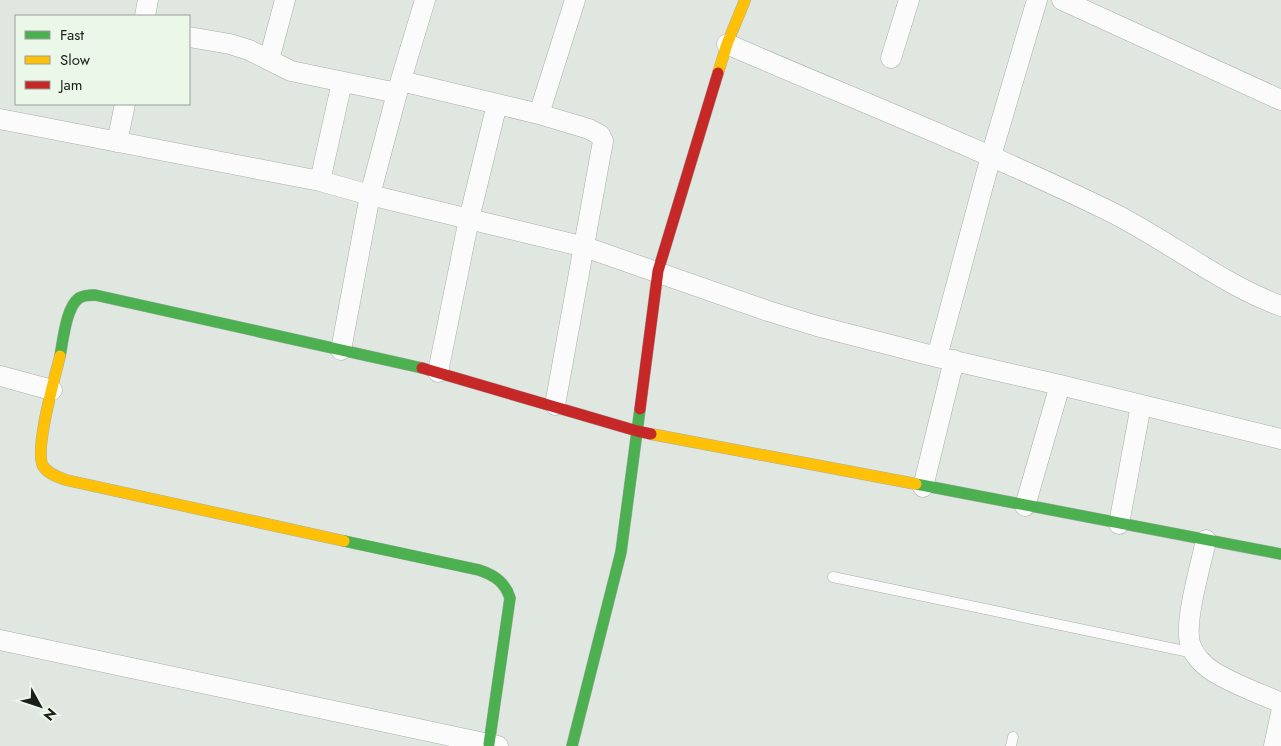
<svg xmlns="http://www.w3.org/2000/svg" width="1281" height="746" font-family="Jost,sans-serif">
	<rect width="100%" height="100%" fill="#e0e6e0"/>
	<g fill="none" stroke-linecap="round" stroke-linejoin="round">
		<g stroke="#aaafaa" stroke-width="11">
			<path id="lane" d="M833,577l361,76
				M1011,746l2,-9"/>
		</g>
		<g stroke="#aaafaa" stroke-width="21">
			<path id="street" d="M1062,0l219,100
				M145,16l3,-16
				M189,37l41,7 19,6 42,21 106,22
				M727,44c127,55 257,106 382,167 59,29 110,72 172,95
				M891,58l18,-58
				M269,60l16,-60
				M401,81l138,33 50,15 11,6 3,6 -48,264
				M539,114l36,-114
				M0,119l320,62 50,14 215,52 183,64 49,15 120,31 123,28 221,54
				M117,142l8,-38
				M320,181l22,-99
				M341,350l29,-155 27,-102 28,-93
				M937,357l54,-201 46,-156
				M438,372l31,-153 28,-115
				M0,376l52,14
				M923,487l31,-127
				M1025,506l35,-121
				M1119,524l22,-119
				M1206,540c-5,25 -22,81 -16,103 3,12 14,23 24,29 21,13 45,21 67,31
				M0,640l498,106
				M1274,746l7,-33"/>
		</g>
		<g stroke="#aaafaa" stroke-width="12">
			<path id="fast" d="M60,356c3,-15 6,-49 19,-58 5,-3 11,-3 16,-3l327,73
				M916,484l365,70
				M344,541l135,29c15,5 26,12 31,28l-21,146
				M572,746l49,-194 19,-143"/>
		</g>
		<g stroke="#aaafaa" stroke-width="12">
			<path id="slow" d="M718,73l9,-29 18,-44
				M60,356c-5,21 -26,94 -17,110 5,8 15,11 23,14l278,61
				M651,434l265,50"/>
		</g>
		<g stroke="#aaafaa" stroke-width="12">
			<path id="jam" d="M422,368l215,63 14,3
				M640,409l18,-138 60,-198"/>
		</g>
		<use href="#lane" stroke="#fafbfa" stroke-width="10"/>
		<use href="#street" stroke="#fafbfa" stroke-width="20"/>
		<use href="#fast" stroke="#4caf50" stroke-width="11"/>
		<use href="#slow" stroke="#ffc107" stroke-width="11"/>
		<use href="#jam" stroke="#c62828" stroke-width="11"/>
	</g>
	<rect x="15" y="15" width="175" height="90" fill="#ebf7e9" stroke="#97a096"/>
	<rect x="25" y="31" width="25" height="8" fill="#4caf50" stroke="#97a096"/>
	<text x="60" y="40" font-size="15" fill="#1a1e19">Fast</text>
	<rect x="25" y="56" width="25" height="8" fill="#ffc107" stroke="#97a096"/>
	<text x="60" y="65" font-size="15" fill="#1a1e19">Slow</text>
	<rect x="25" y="81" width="25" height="8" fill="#c62828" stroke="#97a096"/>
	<text x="60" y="90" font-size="15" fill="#1a1e19">Jam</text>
	<g transform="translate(40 706) rotate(130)" stroke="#ebf7e9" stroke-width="4" paint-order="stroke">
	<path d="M0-4L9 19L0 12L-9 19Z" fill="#1a1e19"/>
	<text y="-8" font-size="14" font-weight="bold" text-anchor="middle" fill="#1a1e19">N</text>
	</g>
</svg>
